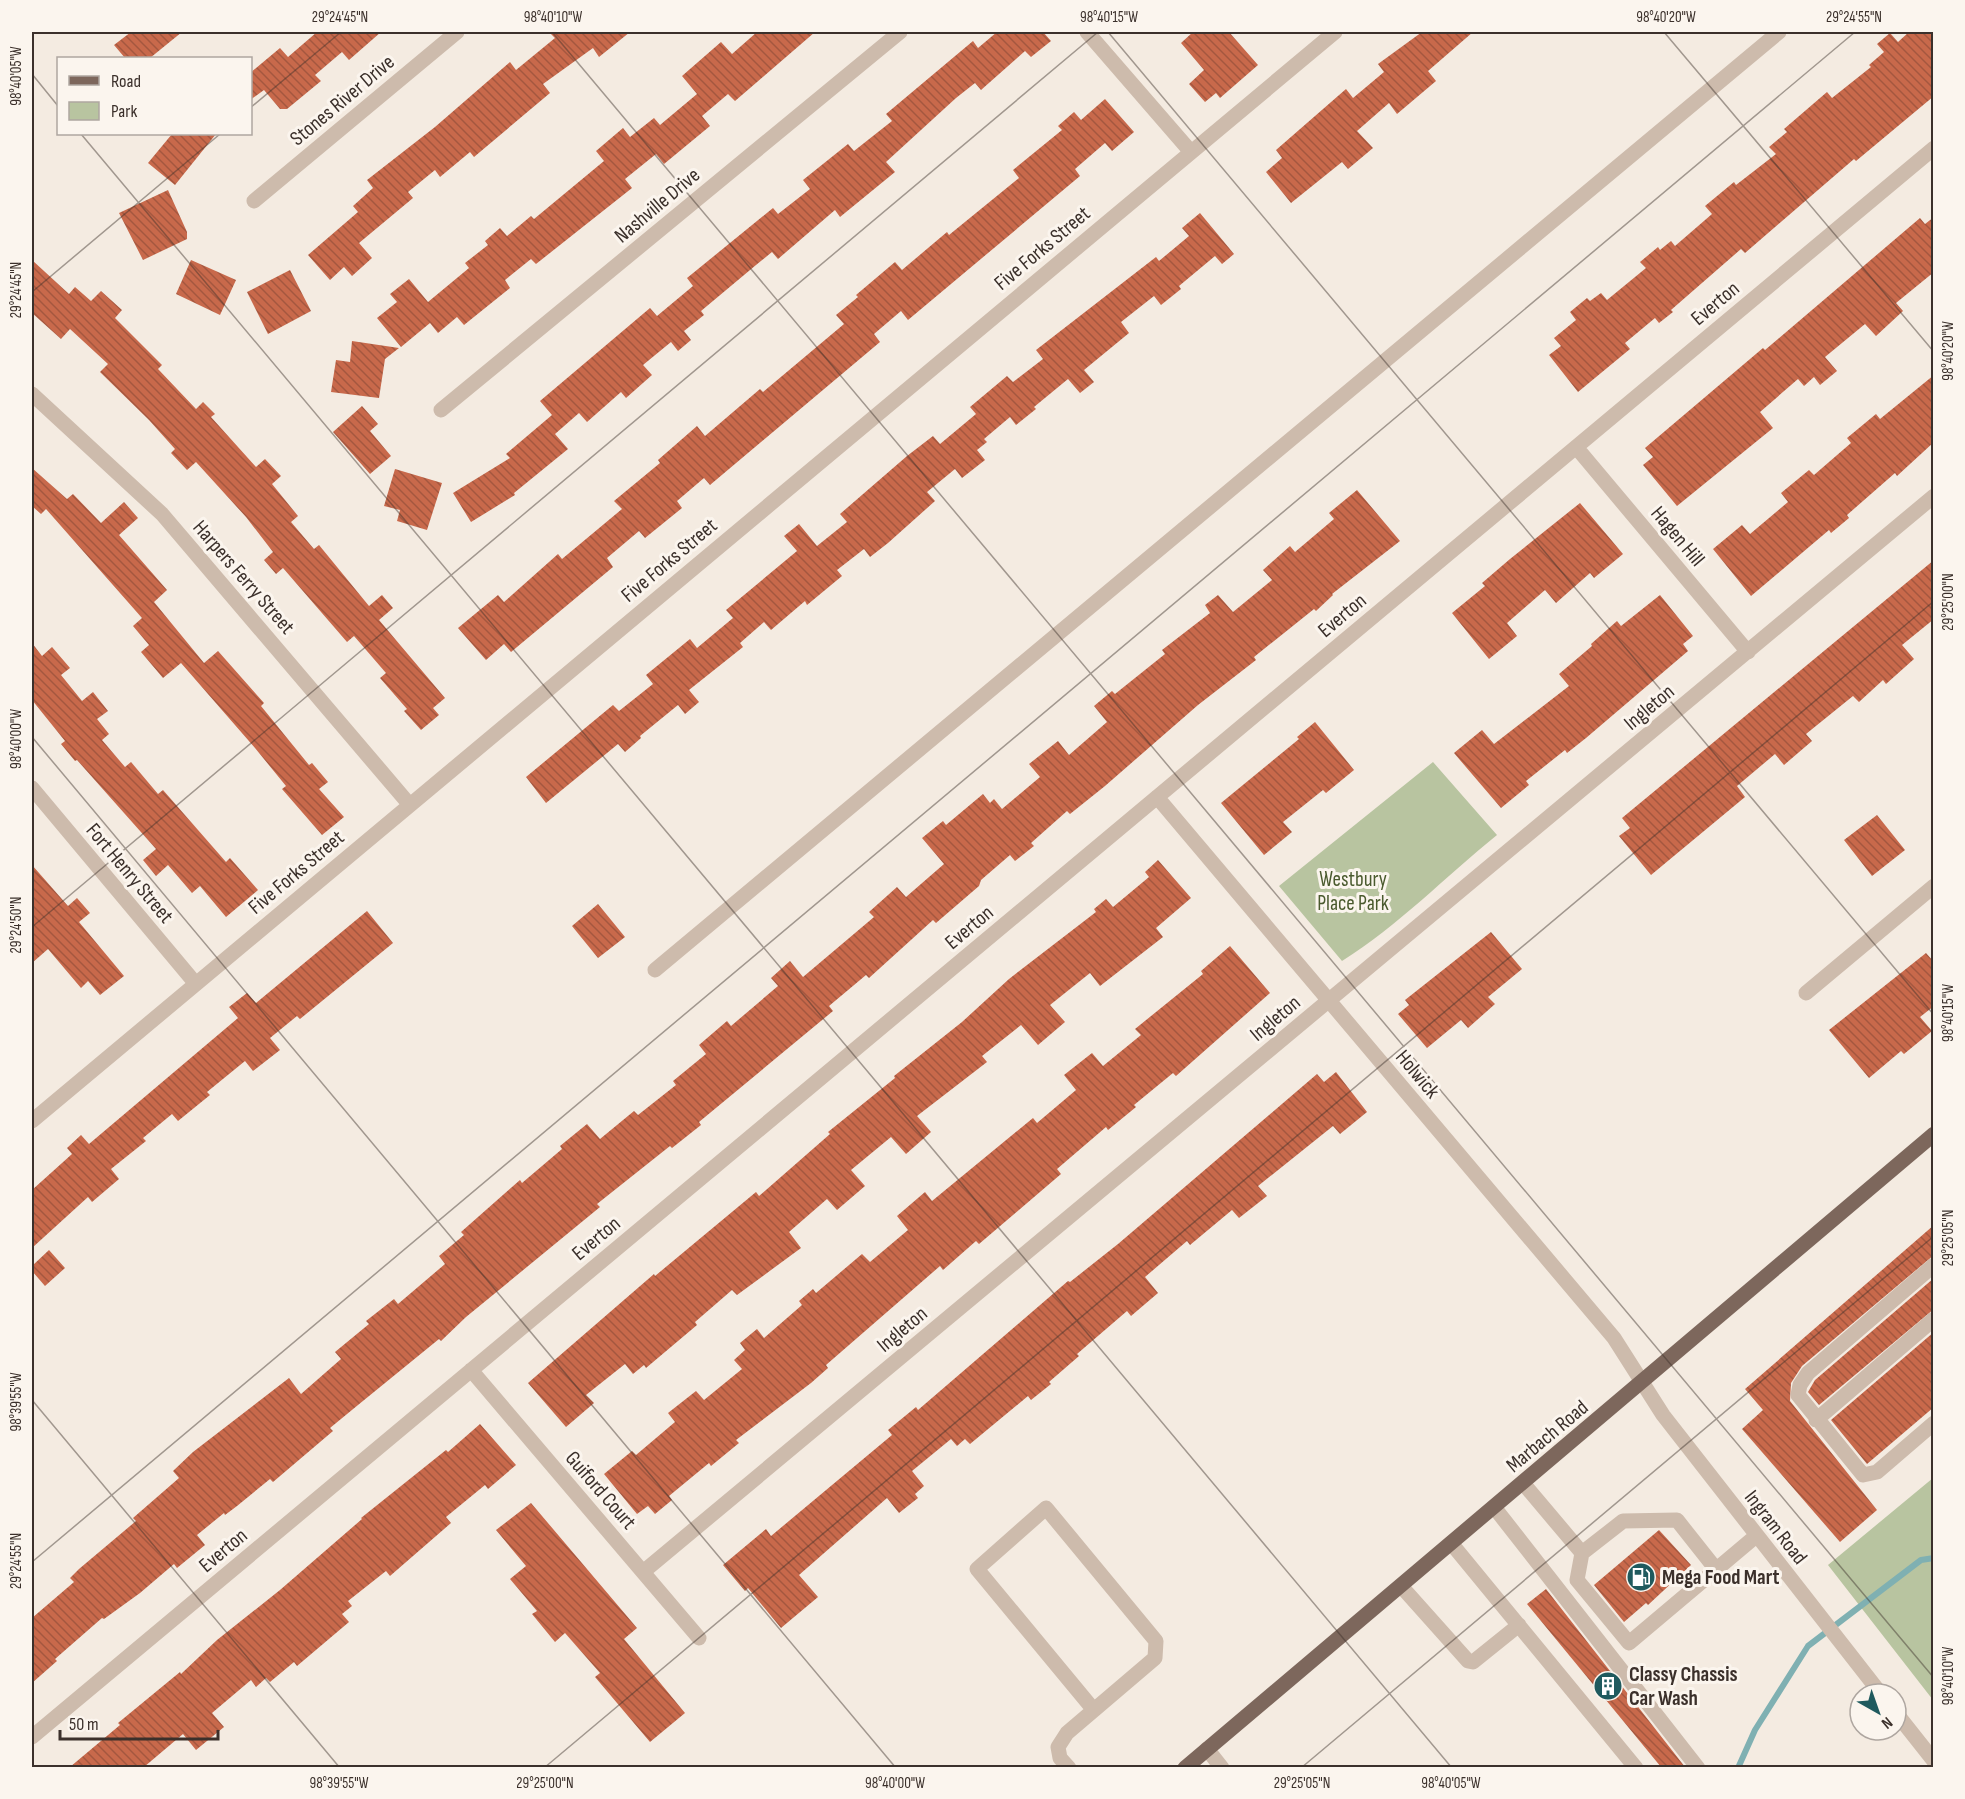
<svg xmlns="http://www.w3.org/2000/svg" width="1965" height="1799" font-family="'Sofia Sans Condensed',sans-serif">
	<defs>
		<pattern id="building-back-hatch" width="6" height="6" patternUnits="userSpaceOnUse" patternTransform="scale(1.5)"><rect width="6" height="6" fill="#c8694b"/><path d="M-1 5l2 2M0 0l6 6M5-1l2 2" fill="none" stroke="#a4573f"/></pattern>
	</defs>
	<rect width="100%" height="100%" fill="#f4ebe1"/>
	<path fill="#b8c4a0" d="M1433,762l64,73c-52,42 -99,91 -155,126l-63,-75z
		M1933,1478v222l-105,-135z"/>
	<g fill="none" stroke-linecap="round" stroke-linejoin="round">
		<path stroke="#7fb0b2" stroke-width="6" d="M1738,1768l17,-38 53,-84 113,-86 13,-2"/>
	</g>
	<path fill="url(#building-back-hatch)" d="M131,32h51l-32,26h-25l-11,-13z
		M317,32h64l-32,28 -7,-8 -27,23 6,6 -34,28h-7l-16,-19 -14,10v-27l30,-25 8,9z
		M549,32h81l-31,25 -6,-9 -50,36 7,9 -76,64 -4,-5 -30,25 -5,-7 -27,22 5,6 -54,45 13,15 -20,18 -8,-9 -14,13 -22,-25 50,-43 -5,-6 20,-18 -6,-8 68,-53 75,-65 6,8 39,-32z
		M757,32h58l-80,69 -7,-7 -26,22 8,10 -46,38 -8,-10 -31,25 7,9 -96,76 -5,-5 -26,21 5,8 -46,37 -7,-8 -19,16 -8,-10 -29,24 -24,-29 20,-16 -7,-8 19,-15 19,23 41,-34 -4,-5 23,-18 -3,-4 15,-13 7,8 24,-20 3,3 70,-58 -8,-10 27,-23 7,9 24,-19 6,7 37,-31 -15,-18 39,-34 11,12z
		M997,32h46l8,9 -20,16 -6,-6 -44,39 -6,-7 -19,15 -70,64 9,10 -55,45 -5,-7 -57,49 -6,-7 -16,13 -55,46 3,4 -20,16 7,9 -13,11 -7,-9 -28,23 9,10 -26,23 -5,-6 -34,30 -8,-9 -24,21 13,15 -54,44 1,2 -44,27 -18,-29 57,-35 -4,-4 46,-39 -12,-14 110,-93 7,8 36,-30 -6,-8 86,-70 5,6 32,-25 -7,-9 45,-36 6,7 38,-30 -6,-7 87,-73 5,7z
		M1193,32h36l29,33 -38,33 -4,-5 -11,9 -16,-18 15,-14 -23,-27z
		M1422,32h51l-45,39 8,10 -39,33 -8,-11 -32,28 16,17 -25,21 -6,-7 -51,41 -25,-31 16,-14 -6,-8 70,-61 7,9 31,-26 -6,-8z
		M1909,32h25v64l-78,65 -2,-2 -109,94 -4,-4 -70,61 2,2 -14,11 -4,-5 -30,25 5,6 -52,43 -29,-37 12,-9 -7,-8 22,-18 -6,-8 17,-14 3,3 11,-8 6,7 39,-32 -6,-6 18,-15 2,3 11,-9 4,5 37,-32 -7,-8 29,-24 2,3 40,-31 -7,-7 18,-15 -3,-3 43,-37 5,6 39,-31 -2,-2 15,-13 -7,-8 13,-11 8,9z
		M1105,99l29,33 -22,19 -7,-8 -30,26 5,7 -172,144 -7,-9 -27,23 6,8 -170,143 -6,-7 -27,23 5,7 -37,30 -6,-7 -32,27 6,9 -102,85 -7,-8 -18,16 -28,-32 40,-33 6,7 54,-48 4,5 60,-50 -8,-8 46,-38 -2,-3 39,-34 8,10 55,-47 3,3 81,-68 -8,-9 22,-18 -2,-2 39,-33 7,8 45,-38 2,3 70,-57 -6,-8 49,-40 -4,-4 16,-14 7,8z
		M172,134h44l-41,51 -27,-22z
		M168,190l19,42v7l-44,21 -24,-47z
		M1200,213l34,41 -12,10 -7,-8 -36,30 2,3 -20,16 -7,-9 -33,26 8,11 -45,37 10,12 -14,11 -12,-14 -34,28 2,2 -20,16 -6,-8 -26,22 3,3 -10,8 8,10 -23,18 -7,-9 -28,23 8,9 -47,42 -18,14 -6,-8 -27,21 5,6 -35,29 -2,-4 -34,29 -7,-8 -24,21 3,4 -54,43 10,12 -14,12 -7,-9 -38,31 1,2 -16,14 -7,-8 -72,59 -20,-26 87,-72 6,6 34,-27 -7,-9 44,-36 7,9 36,-30 -7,-8 71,-59 -13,-15 15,-12 18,22 30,-24 -7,-8 67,-58 26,-20 7,8 36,-30 -6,-7 37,-31 6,6 30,-23 -7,-9 120,-93 3,4 30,-25 -7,-8z
		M1934,217v55l-38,31 7,8 -27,25 -11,-12 -40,33 12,14 -17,14 -6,-8 -10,9 -6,-7 -38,33 13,16 -96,78 -34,-41 10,-8 -8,-9 118,-100 2,2 155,-132 5,6z
		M32,260l37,34 6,-7 16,14 10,-10 21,19 -7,8 47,47 -4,4 38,40 7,-7 12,12 -4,3 45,50 9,-8 16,17 -9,8 26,32 -7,6 23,27 5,-4 50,61 13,-11 11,13 -14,12 66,78 -12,10 6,7 -18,15 -17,-19 3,-2 -27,-31 6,-5 -32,-37 -7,6 -64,-74 -7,6 -12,-14 9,-8 -27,-35 -50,-55 -9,8 -16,-17 4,-4 -26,-29 -49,-48 8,-8 -38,-35 -9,10 -29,-26z
		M191,260l45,20 -16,35 -44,-21z
		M290,270l21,41 -43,23 -21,-42z
		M352,341l47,7 -14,11 -6,39 -48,-6 5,-32 14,2z
		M1934,375v67l-37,34 -2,-3 -48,42 2,3 -18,15 -2,-3 -78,66 -38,-47 29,-24 8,9 38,-32 -7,-9 28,-23 5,5 37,-32 -4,-5 29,-24 4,5z
		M362,406l16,18 -8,7 21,25 -21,18 -37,-42z
		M32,468l35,31 6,-5 28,29 23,-21 14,16 -19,17 48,55 -13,12 50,61 14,-12 46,52 -3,3 48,59 3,-2 16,19 -9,7 25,28 -22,18 -40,-46 4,-3 -31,-38 -74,-85 -18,15 -22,-26 8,-7 -16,-19 9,-8 -96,-109 -5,5 -9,-8z
		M395,469l47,14 -15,47 -30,-9 3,-11 -16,-4z
		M1357,490l43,51 -68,53 1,1 -17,16 -2,-2 -60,48 2,3 -58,45 -93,81 -35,28 -3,-3 -36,32 3,3 -19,15 -5,-6 -29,25 -2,6 -43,37 -3,-3 -64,58 -3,-3 -37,31 4,5 -134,111 2,3 -29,23 -2,-2 -73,58 3,3 -134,110 -25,24 -2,-2 -81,66 -28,23 3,3 -60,51 -3,-3 -33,27 -12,9 -1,-2 -27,22 8,10 -28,23 -3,-4 -34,29 -36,26 -2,-1 -47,41 2,2 -25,22v-65l42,-36 -4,-4 9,-9 57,-48 -3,-3 46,-40 -6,-7 20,-19 96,-74 12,16 40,-35 -6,-7 34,-28 -3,-3 28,-22 4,5 47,-40 -6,-8 25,-21 -3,-3 59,-52 2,3 40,-34 -2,-3 27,-22 13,15 34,-28 4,4 38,-30 -3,-4 33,-27 -7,-9 28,-24 4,5 47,-40 -7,-8 19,-17 13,16 71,-60 -5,-5 28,-25 9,10 38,-33 -22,-26 21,-17 3,4 37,-31 7,9 4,-4 8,10 38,-32 -11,-13 29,-23 11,14 38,-33 -13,-16 18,-15 3,3 50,-40 -3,-4 48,-37 -5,-8 13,-10 15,17 39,-32 -9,-10 27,-24 5,6 39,-33 -5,-6z
		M1580,503l43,51 -29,24 -4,-5 -34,30 -11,-13 -38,33 10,13 -28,23 -37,-46 33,-27 -3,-3 28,-24z
		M1934,560v59l-32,26 12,14 -28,25 -3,-4 -24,22 -6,-6 -47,38 6,7 -28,24 -9,-11 -38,32 8,11 -94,78 -32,-39 11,-8 -8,-10z
		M1660,595l33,41 -10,8 5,7 -102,87 -19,15 -2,-3 -39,31 3,4 -28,23 -47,-55 28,-23 12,14 35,-27 40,-31 -10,-12 33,-28 -1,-2 26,-23 4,5z
		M32,643l10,13 10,-9 18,21 -9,7 21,26 11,-9 15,19 -11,8 12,15 -7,6 23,27 6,-5 27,32 5,-4 63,72 4,-4 28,32 -32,27 -26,-31 -8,7 -24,-28 -12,11 -13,-16 13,-11 -79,-89 -2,1 -14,-17 4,-3 -33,-41z
		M1315,722l39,48 -28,23 -3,-3 -40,32 9,10 -28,23 -43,-52 78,-64 -2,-2z
		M1877,815l28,35 -33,26 -28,-36z
		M1158,860l33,38 -35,30 7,9 -63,49 -10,-13 -40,32 15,17 -27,23 -17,-20 -39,31 5,6 -70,54 14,16 -25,22 -15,-17 -40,33 14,16 -28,24 -10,-11 -38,33 12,16 -64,47 -5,-5 -37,32 2,3 -51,43 -2,-3 -11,9 -8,-10 -39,31 8,8 -28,24 -38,-44 126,-109 1,2 101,-84 3,4 71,-62 -2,-2 67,-54 -1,-2 68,-54 47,-43 87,-67 -2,-3 12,-10 7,8 36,-30 -4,-5z
		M32,865l36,41 9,-8 13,15 -11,9 45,54 -24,19 -12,-14 -7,7 -33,-39 -16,14z
		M598,904l27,33 -27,21 -26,-32z
		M367,911l26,32 -93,76 -3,-3 -27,22 10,12 -27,21 -8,-10 -38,31 3,3 -32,26 -6,-7 -29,24 3,3 -35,28 8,10 -27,23 -4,-5 -56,51v-58l40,-36 -5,-6 14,-13 8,9 149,-126 -9,-11 18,-14 9,10z
		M1491,932l31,37 -34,28 7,7 -27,24 -7,-8 -34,28 -29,-34 11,-9 -4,-5z
		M1230,946l40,47 -94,83 -3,-3 -39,32 2,2 -28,23 -2,-3 -49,42 4,5 -82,70 -3,-3 -33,29 -3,-4 -114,99 2,3 -17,15 -75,57 3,3 -28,23 -2,-3 -40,33 3,4 -17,14 -7,-8 -11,8 -33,-40 28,-23 4,4 39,-33 -7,-9 28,-22 8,9 38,-31 -8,-9 11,-10 -5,-7 17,-14 7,9 38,-33 -3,-4 14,-12 3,4 46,-39 8,8 38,-32 -11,-14 28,-24 7,9 101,-83 4,5 39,-33 -12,-15 28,-22 11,13 38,-31 -6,-6 68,-55 -2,-3z
		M1926,953l8,9v44l-14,11 12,14 -28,23 -3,-3 -32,27 -40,-48z
		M1336,1072l31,40 -27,22 -7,-8 -75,60 9,10 -28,22 -7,-8 -42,35 -3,-4 -42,36 13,16 -27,23 -4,-5 -50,43 2,2 -30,26 2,2 -20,16 -3,-4 -58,48 -5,-5 -8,7 -6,-7 -39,32 12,15 -9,8 3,4 -19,15 -12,-15 -88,77 19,22 -37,31 -33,-40 -3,3 -22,-26 43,-36 5,7 121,-101 -4,-5 28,-23 2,3 150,-129 2,1 48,-38 199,-170 7,8z
		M1934,1225v30l-132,111 -11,17 -1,18 87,109 -37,32 -98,-113 21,-19 -18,-21z
		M49,1250l16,18 -20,18 -13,-15v-5z
		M1934,1278v31l-115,96 -11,-13 7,-12z
		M1934,1332v75l-67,57 -36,-44z
		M480,1424l36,41 -28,24 -3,-4 -39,32 5,6 -61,53 -4,-5 -38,30 4,5 -10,8 7,8 -52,44 -3,-4 -24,20 -4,-4 -10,9 -5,-7 -39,33 12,14 -28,23 -13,-16 -39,33h-74l50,-42 -2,-2 62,-51 1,2 36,-34 63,-50 82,-71 -1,-1 85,-68 2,2z
		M531,1503l106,125 -13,11 61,74 -35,29 -55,-65 5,-4 -35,-40 -10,9 -23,-28 5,-3 -27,-32 16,-13 -30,-36z
		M1659,1530l32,35 -43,40 -2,-2 -22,19 -30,-37z
		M1546,1589l139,178h-24l-134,-163z"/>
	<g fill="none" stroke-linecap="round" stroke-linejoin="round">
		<path stroke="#cdbbac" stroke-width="15" d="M1087,32l104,120
			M254,201l203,-169
			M32,394l130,120 247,290
			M441,410l459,-378
			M1576,447l172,205
			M32,788l164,196
			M1157,797l457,541 49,77 218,279
			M655,970l1124,-938
			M1806,993l128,-107
			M32,1121l1303,-1089
			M1934,1265l-126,108 -8,12 -2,10 65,80 14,-3 57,-49
			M471,1370l228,268
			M1816,1420l118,-101
			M1523,1483l59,70 -5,27 52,63 127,-107
			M1494,1507l204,261
			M1451,1543l185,225
			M1582,1553l41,-32 54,-1 38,48
			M643,1572l1291,-1076
			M1401,1586l67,75 5,1 46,-37
			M1896,1713l38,48
			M32,1737l1902,-1589
			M1207,1749l15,19
			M1069,1768l-9,-10 -2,-11 9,-14 88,-75 1,-17 -110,-133 -69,61 116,140"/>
		<path stroke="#7d675c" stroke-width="15" d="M1185,1768l749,-634"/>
	</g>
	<path fill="none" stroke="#3b302b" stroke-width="1.5" stroke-opacity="0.45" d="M552,32l1382,1646M1108,32l826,983M1664,32l270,320M32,74l26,32M250,108l91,-76M81,134l1371,1634M32,292l188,-158M32,737l864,1031M32,927l1066,-895M32,1400l308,368M32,1562l1823,-1530M544,1768l1390,-1167M1301,1768l633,-532"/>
	<defs>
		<g id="fuel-disc" transform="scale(1.5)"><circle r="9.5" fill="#1f5a5e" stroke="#fbf5ee"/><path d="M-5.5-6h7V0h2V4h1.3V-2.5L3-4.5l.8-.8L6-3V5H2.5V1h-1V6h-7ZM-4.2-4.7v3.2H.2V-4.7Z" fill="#fff"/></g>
		<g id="building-disc" transform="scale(1.5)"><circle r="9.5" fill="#1f5a5e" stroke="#fbf5ee"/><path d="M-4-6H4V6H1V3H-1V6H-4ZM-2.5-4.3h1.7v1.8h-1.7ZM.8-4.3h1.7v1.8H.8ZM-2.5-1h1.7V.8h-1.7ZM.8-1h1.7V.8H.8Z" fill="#fff"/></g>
	</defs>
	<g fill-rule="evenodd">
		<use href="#fuel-disc" x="1641" y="1577"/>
		<use href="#building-disc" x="1608" y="1686"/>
	</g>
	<g text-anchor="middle" stroke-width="6" stroke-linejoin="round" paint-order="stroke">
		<g font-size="21" fill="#3b302b" stroke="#fbf5ee">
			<text transform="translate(342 100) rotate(-40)" y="7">Stones River Drive</text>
			<text transform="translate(657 205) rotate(-40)" y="7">Nashville Drive</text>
			<text transform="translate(1042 248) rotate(-40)" y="7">Five Forks Street</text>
			<text transform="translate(1715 303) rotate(-40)" y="7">Everton</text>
			<text transform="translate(1678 536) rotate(50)" y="7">Hagen Hill</text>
			<text transform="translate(669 560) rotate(-40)" y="7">Five Forks Street</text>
			<text transform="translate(244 577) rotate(49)" y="7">Harpers Ferry Street</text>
			<text transform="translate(1342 615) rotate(-40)" y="7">Everton</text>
			<text transform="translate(1649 707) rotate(-40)" y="7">Ingleton</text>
			<text transform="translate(296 872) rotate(-40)" y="7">Five Forks Street</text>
			<text transform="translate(130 873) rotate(50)" y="7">Fort Henry Street</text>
			<text transform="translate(969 927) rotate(-40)" y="7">Everton</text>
			<text transform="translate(1275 1018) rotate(-40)" y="7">Ingleton</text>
			<text transform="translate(1418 1074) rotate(50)" y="7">Holwick</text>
			<text transform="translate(596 1238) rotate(-40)" y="7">Everton</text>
			<text transform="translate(902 1329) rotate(-40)" y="7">Ingleton</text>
			<text transform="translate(1547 1436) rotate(-40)" y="7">Marbach Road</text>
			<text transform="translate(601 1490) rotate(49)" y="7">Guiford Court</text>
			<text transform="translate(1776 1527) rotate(52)" y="7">Ingram Road</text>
			<text transform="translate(223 1550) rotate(-40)" y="7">Everton</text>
		</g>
		<g font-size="21" fill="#4a5a2e" stroke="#fbf5ee">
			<text x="1353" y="886">Westbury<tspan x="1353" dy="24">Place Park</tspan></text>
		</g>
		<g font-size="21" font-weight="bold" fill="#3b302b" stroke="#fbf5ee" text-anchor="start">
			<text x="1662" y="1584">Mega Food Mart</text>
			<text x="1629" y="1681">Classy Chassis<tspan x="1629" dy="24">Car Wash</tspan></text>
		</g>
	</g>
	<rect width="1965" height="1799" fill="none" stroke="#fbf5ee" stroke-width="66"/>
	<rect x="57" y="57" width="195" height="78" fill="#fbf5ee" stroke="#aea6a0" stroke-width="1.5"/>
	<rect x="69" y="76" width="30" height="9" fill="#7d675c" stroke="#aea6a0" stroke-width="1.5"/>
	<text x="111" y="87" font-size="18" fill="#3b302b">Road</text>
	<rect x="69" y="102" width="30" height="18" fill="#b8c4a0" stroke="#aea6a0" stroke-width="1.5"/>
	<text x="111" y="117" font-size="18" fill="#3b302b">Park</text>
	<g transform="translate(1878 1712) rotate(140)"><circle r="28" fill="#fbf5ee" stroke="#aea6a0" stroke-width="1.5"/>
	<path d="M0-4.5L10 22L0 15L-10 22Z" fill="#1f5a5e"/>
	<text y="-9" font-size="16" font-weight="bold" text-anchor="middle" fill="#3b302b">N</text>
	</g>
	<path d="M60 1730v9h158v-9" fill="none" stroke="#3b302b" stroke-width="3"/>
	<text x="69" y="1730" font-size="18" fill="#3b302b" stroke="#fbf5ee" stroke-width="4.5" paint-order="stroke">50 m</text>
	<rect x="33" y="33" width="1899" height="1733" fill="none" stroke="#3b302b" stroke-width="2"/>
	<g font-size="15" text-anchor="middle" fill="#3b302b">
		<text x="340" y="22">29°24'45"N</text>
		<text x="553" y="22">98°40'10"W</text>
		<text x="1109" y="22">98°40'15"W</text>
		<text x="1666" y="22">98°40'20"W</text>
		<text x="1854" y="22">29°24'55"N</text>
		<text transform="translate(16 76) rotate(-90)" y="5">98°40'05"W</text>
		<text transform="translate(16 290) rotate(-90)" y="5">29°24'45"N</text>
		<text transform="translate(1948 351) rotate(-90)" y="5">98°40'20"W</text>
		<text transform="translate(1948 602) rotate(-90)" y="5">29°25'00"N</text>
		<text transform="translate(16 739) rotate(-90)" y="5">98°40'00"W</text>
		<text transform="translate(16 925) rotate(-90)" y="5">29°24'50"N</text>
		<text transform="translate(1948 1013) rotate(-90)" y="5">98°40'15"W</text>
		<text transform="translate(1948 1238) rotate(-90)" y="5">29°25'05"N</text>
		<text transform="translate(16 1402) rotate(-90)" y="5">98°39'55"W</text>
		<text transform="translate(16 1561) rotate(-90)" y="5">29°24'55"N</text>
		<text transform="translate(1948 1676) rotate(-90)" y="5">98°40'10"W</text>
		<text x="339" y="1788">98°39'55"W</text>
		<text x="545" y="1788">29°25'00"N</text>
		<text x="895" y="1788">98°40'00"W</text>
		<text x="1302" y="1788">29°25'05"N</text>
		<text x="1451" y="1788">98°40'05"W</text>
	</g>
</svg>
